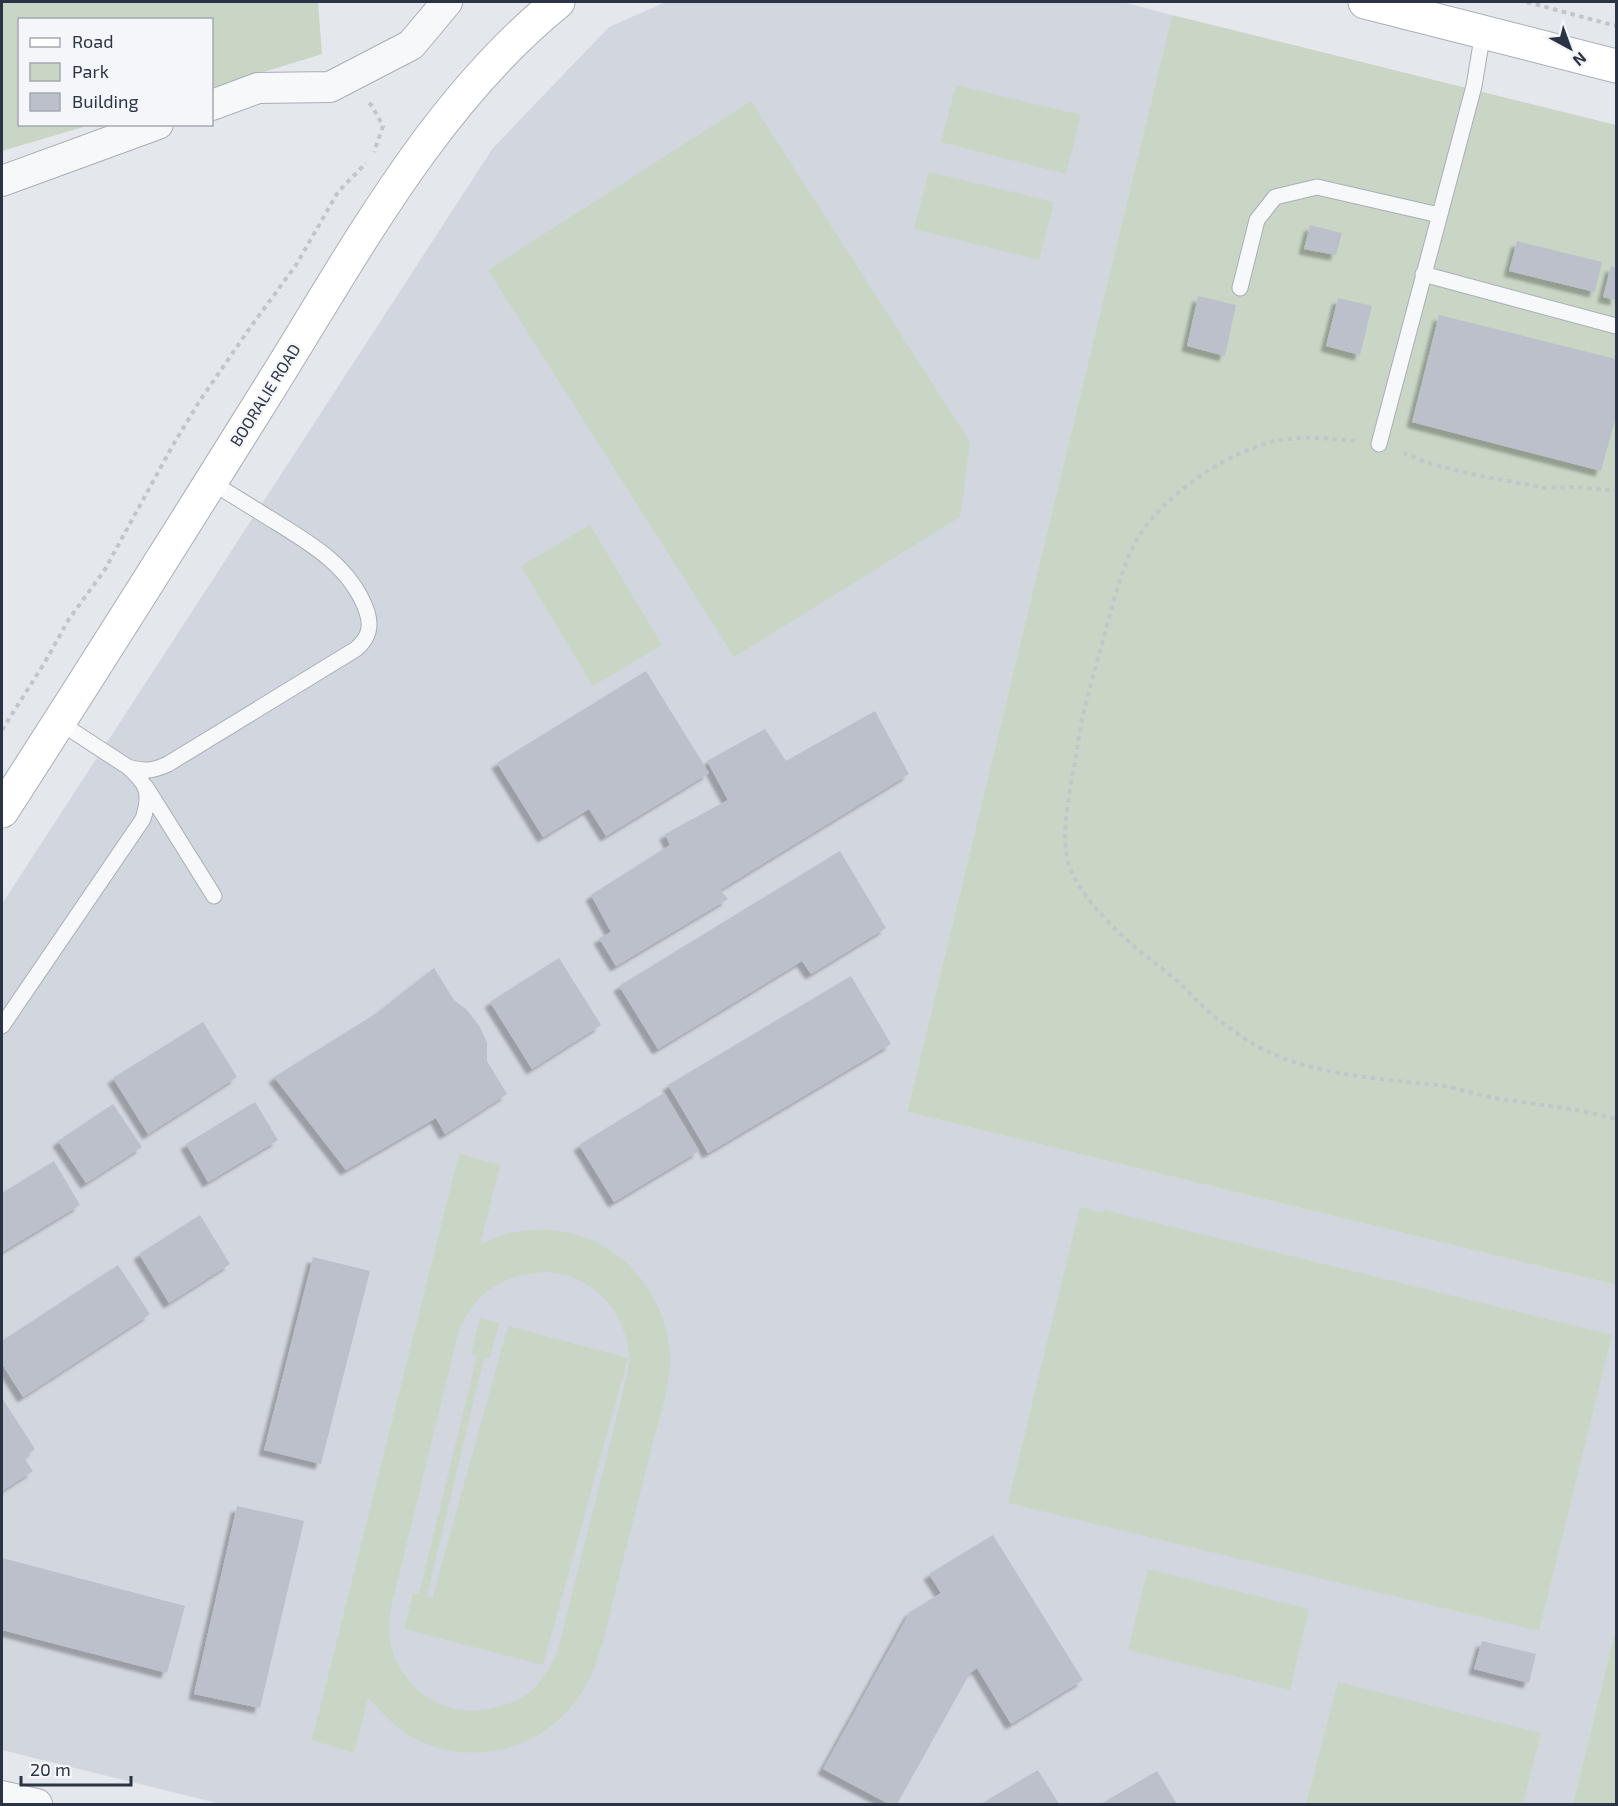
<svg xmlns="http://www.w3.org/2000/svg" width="1618" height="1806" font-family="'Exo 2',sans-serif">
	<defs>
		<filter id="shadow"><feDropShadow dx="-5.5" dy="5.5" stdDeviation="1.5" flood-color="#0004"/></filter>
	</defs>
	<rect width="100%" height="100%" fill="#e4e7ec"/>
	<path fill="#d2d6de" d="M666,2h457l49,13 -265,1097 709,173v342l-43,177h-1352l-219,-54v-846l491,-756 116,-121z"/>
	<path fill="#c9d6c5" fill-rule="evenodd" d="M2,2h316l4,52 -110,34v-68h-192v104l70,1 -88,26z
		M1172,15l444,110v1160l-709,-173z
		M956,85l125,30 -15,59 -125,-32z
		M751,101l219,341 -10,75 -226,140 -246,-387z
		M929,172l125,30 -15,58 -125,-31z
		M590,525l72,120 -69,41 -72,-120z
		M459,1154l41,11 -20,80c6,-2 13,-7 20,-9 36,-12 82,-7 113,16 33,24 52,58 57,99 3,31 -12,72 -20,102 -15,62 -32,124 -46,186 -6,17 -10,35 -20,50 -37,60 -110,81 -172,48 -18,-10 -30,-25 -44,-39l-14,55 -42,-13zM546,1272c8,1 16,2 23,4 33,11 56,42 60,77 1,7 -1,16 -2,23l-69,274c-7,16 -15,30 -28,42 -12,10 -26,14 -42,17 -49,10 -96,-28 -99,-78 -1,-9 1,-18 3,-27l67,-274c19,-40 43,-55 87,-58z
		M1080,1207l23,6 1,-3 508,125 -73,296 -531,-128z
		M480,1318l19,5 -9,35h-6l-57,238 5,2 -4,16 80,-288 120,32 -85,307 -139,-36 9,-36 6,1 58,-238 -6,-2z
		M1148,1569l161,40 -19,81 -162,-40z
		M1616,1627v177h-43z
		M1338,1682l203,51 -18,71h-217z"/>
	<path fill="#bbc0ca" filter="url(#shadow)" d="M1310,225l32,8 -6,22 -32,-6z
		M1517,241l85,21 -7,30 -86,-21z
		M1611,266l5,2v32l-13,-3z
		M1198,296l38,9 -11,51 -38,-10z
		M1338,298l34,8 -12,49 -34,-9z
		M1439,315l177,44v57l-15,55 -189,-49z
		M646,671l63,102 -103,63 -17,-27 -46,28 -46,-74z
		M875,711l34,63 -189,116 8,9 -112,67 -17,-28 12,-6 -20,-37 79,-50 -5,-11 63,-34 -21,-39 58,-32 21,32z
		M840,851l46,77 -75,46 -9,-13 -144,88 -39,-63z
		M559,958l42,67 -69,44 -42,-67z
		M434,968l20,32 13,10 13,17 7,16v18l20,33 -62,40 -9,-16 -90,52 -72,-93 103,-64z
		M851,976l40,68 -183,109 -40,-68z
		M203,1022l34,55 -89,57 -35,-56z
		M664,1093l35,58 -85,51 -35,-57z
		M255,1102l23,38 -70,42 -22,-38z
		M113,1104l29,43 -56,36 -28,-42z
		M54,1161l26,44 -78,47v-59z
		M200,1215l30,49 -61,39 -30,-49z
		M313,1257l57,14 -49,193 -57,-14z
		M118,1265l32,49 -127,83 -21,-33v-23z
		M2,1398l33,51 -11,9 9,13 -31,20z
		M237,1506l67,15 -44,187 -66,-14z
		M993,1535l90,145 -72,44 -34,-56 -7,5 -73,131h-8l-66,-35 87,-157 31,-19 -12,-19z
		M2,1558l183,48 -18,67 -165,-43z
		M1482,1641l54,13 -7,29 -55,-14z
		M1038,1770l21,34h-78z
		M1157,1771l20,33h-76z"/>
	<g fill="none" stroke-linecap="round" stroke-linejoin="round">
		<g stroke="#a9aeb7" stroke-width="17">
			<path id="lane" d="M1423,274l193,52
				M1240,288l17,-68 18,-23 42,-10 122,28
				M1379,444l95,-358 9,-54
				M128,767c16,5 25,4 40,-3l188,-115c12,-10 16,-21 11,-37 -15,-44 -55,-68 -93,-91 -21,-13 -42,-26 -63,-39
				M146,787l68,109
				M2,1026l141,-207c8,-25 5,-35 -15,-52l-69,-45"/>
		</g>
		<g stroke="#a9aeb7" stroke-width="32">
			<path id="street" d="M212,105l46,-17 72,-1 81,-42 36,-43
				M2,181l156,-57
				M2,1796l35,8"/>
		</g>
		<g stroke="#a9aeb7" stroke-width="35">
			<path id="secondary" d="M1365,2l251,64
				M2,811c93,-144 184,-289 275,-435 82,-132 159,-275 281,-374"/>
		</g>
		<path stroke="#c2c5cb" stroke-width="4" stroke-dasharray="4.5 4.5" stroke-linecap="butt" d="M1527,2l89,24
			M369,103l3,3 11,20 -9,26
			M1355,441c-21,-2 -45,-5 -67,-2 -54,6 -127,56 -153,104 -15,29 -22,62 -31,93 -10,38 -22,74 -27,113 -5,34 -20,90 -6,121 13,32 50,66 76,87 10,8 20,15 29,23 8,6 15,15 22,22 13,12 28,24 43,34 53,38 131,42 195,49 20,2 40,10 59,13 41,7 82,10 121,21
			M1403,453l28,11 49,12 67,12 30,-1 39,4
			M2,730l43,-68 24,-43 35,-48 69,-126 26,-43 48,-70 49,-67 42,-73 28,-29"/>
		<use href="#lane" stroke="#f7f8fa" stroke-width="15"/>
		<use href="#street" stroke="#f7f8fa" stroke-width="30"/>
		<use href="#secondary" stroke="#fff" stroke-width="33"/>
	</g>
	<g text-anchor="middle" stroke-width="4.5" stroke-linejoin="round" paint-order="stroke">
		<g font-size="16" fill="#2b3445" stroke="#f4f6f9">
			<text transform="translate(265 395) rotate(-58)" y="6">BOORALIE ROAD</text>
		</g>
	</g>
	<rect width="1618" height="1806" fill="none" stroke="#2b3445" stroke-width="6"/>
	<rect x="18" y="18" width="195" height="108" fill="#f4f6f9" stroke="#a4a8b1" stroke-width="1.5"/>
	<rect x="30" y="38" width="30" height="9" fill="#ffffff" stroke="#a4a8b1" stroke-width="1.5"/>
	<text x="72" y="48" font-size="18" fill="#2b3445">Road</text>
	<rect x="30" y="63" width="30" height="18" fill="#c9d6c5" stroke="#a4a8b1" stroke-width="1.5"/>
	<text x="72" y="78" font-size="18" fill="#2b3445">Park</text>
	<rect x="30" y="93" width="30" height="18" fill="#bbc0ca" stroke="#a4a8b1" stroke-width="1.5"/>
	<text x="72" y="108" font-size="18" fill="#2b3445">Building</text>
	<g transform="translate(1570 48) rotate(139)" stroke="#f4f6f9" stroke-width="4.5" paint-order="stroke">
	<path d="M0-4.5L10 22L0 15L-10 22Z" fill="#2b3445"/>
	<text y="-9" font-size="16" font-weight="bold" text-anchor="middle" fill="#2b3445">N</text>
	</g>
	<path d="M21 1776v9h110v-9" fill="none" stroke="#2b3445" stroke-width="3"/>
	<text x="30" y="1776" font-size="18" fill="#2b3445" stroke="#f4f6f9" stroke-width="4.5" paint-order="stroke">20 m</text>
</svg>
